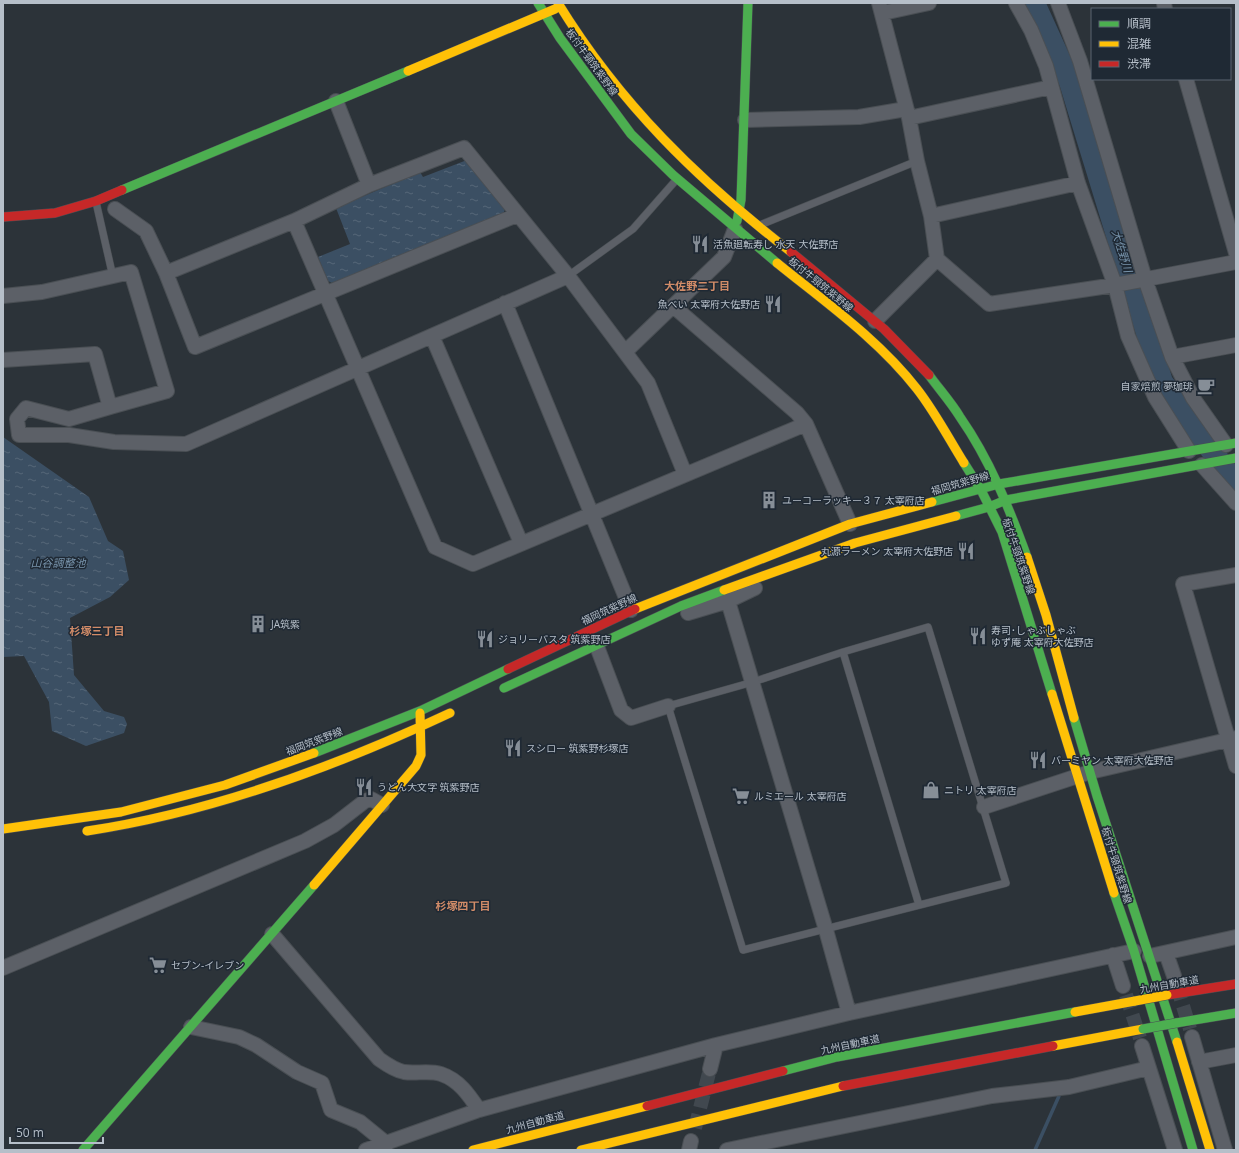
<svg xmlns="http://www.w3.org/2000/svg" width="1239" height="1153" font-family="'Open Sans','Noto Sans JP',sans-serif">
	<defs>
		<pattern id="water-ripples" width="26" height="14" patternUnits="userSpaceOnUse"><rect width="26" height="14" fill="#3b4f63"/><path d="M2 4q2-2 4 0t4 0M15 11q2-2 4 0t4 0" fill="none" stroke="#556778"/></pattern>
	</defs>
	<rect width="100%" height="100%" fill="#2c3339"/>
	<path fill="url(#water-ripples)" d="M467,160l38,46 -1,7 -172,70 -4,-2 -10,-24 32,-13 -14,-36 84,-36 3,5z
		M3,437l86,60 19,44 15,10 6,29 -19,17 -40,21 4,57 30,36 20,6 3,7 -3,9 -38,13 -34,-15 -3,-29 -25,-46 -21,1z"/>
	<g fill="none" stroke-linecap="round" stroke-linejoin="round">
		<path stroke="#3b4f63" stroke-width="3.5" d="M1035,1150l24,-54"/>
		<path stroke="#3b4f63" stroke-width="22" d="M1034,3l36,79 92,300 74,102"/>
		<path stroke="#41484f" stroke-width="14" stroke-dasharray="14 7" stroke-linecap="butt" d="M1177,986l13,43
			M1126,995l14,43
			M695,1128l15,-59"/>
		<g stroke="#4a4f54" stroke-width="8">
			<path id="lane" d="M96,202l17,75
				M760,225l157,-64
				M568,276l65,-47 44,-50
				M928,627l78,256 -263,67 -75,-244 85,-24 90,-30z
				M843,652l76,253"/>
		</g>
		<g stroke="#4a4f54" stroke-width="16">
			<path id="street" d="M879,3l30,115 8,43 14,55 6,43 52,45 126,-19 121,-23
				M1016,3l15,27 15,36 32,117 37,102 13,51 27,61 34,54
				M1058,3l22,58 65,218 27,78 21,41 33,47
				M1164,3l1,6
				M883,13l46,-10
				M1186,79l50,174
				M336,101l33,84
				M909,118l142,-31
				M745,120l114,-3 47,-8
				M115,209l31,22 20,42 29,74 322,-132
				M931,216l147,-33
				M294,221l141,326 38,17 333,-140
				M166,273l128,-52 75,-36 95,-37 104,128 80,107 37,91
				M3,296l39,-4 89,-20 36,119 -57,16 -15,-53 -92,6
				M505,303l126,307
				M673,306l124,107 9,11 44,100
				M875,321l62,-62
				M432,336l89,207
				M625,352l99,-95 11,-28
				M1172,357l64,-12
				M110,407l-41,12 -43,-11 -9,11 2,16h50l45,7 72,2 382,-168
				M1202,465l34,38
				M1236,575l-53,9 53,182
				M728,601l98,329 23,83
				M688,613l40,-12 27,-13
				M596,644l25,66 10,8 37,-12
				M984,807l106,-35 146,-34
				M272,934l107,125c7,5 15,11 25,13 12,2 25,-2 37,2 18,6 28,21 38,36
				M1166,953l8,23
				M1113,955l10,31
				M1150,956l86,-19
				M3,968l302,-127 29,-16 31,-24 6,-2 11,6
				M191,1027l48,10 17,8 41,27 25,11 9,27 29,12 27,22
				M1192,1037l33,113
				M1142,1046l33,104
				M1199,1062l37,-7
				M710,1069l6,-24
				M366,1150l113,-40 237,-65 133,-32 285,-62
				M689,1150l2,-9
				M727,1150l265,-54 77,-9 80,-19"/>
		</g>
		<g stroke="#4a4f54" stroke-width="10">
			<path id="fast" d="M538,3l22,35 71,96 42,41 104,88
				M122,190l286,-119
				M737,221l4,-21 7,-197
				M929,375c10,14 22,27 31,42 30,43 49,91 67,140
				M964,463l17,27 21,42 50,162
				M932,502l67,-18 237,-41
				M956,516l33,-9 17,-7 230,-42
				M504,688l177,-82 43,-16
				M1074,718l23,78 80,246
				M314,753l106,-42 88,-42
				M1114,893l20,58 59,199
				M1176,1023l60,-10
				M783,1071l54,-14 238,-45
				M83,1150l231,-265"/>
		</g>
		<g stroke="#4a4f54" stroke-width="10">
			<path id="slow" d="M558,3c62,101 140,177 233,249
				M408,71l147,-62
				M777,263c48,39 101,76 140,126 18,23 32,50 47,74
				M1027,557l19,58 28,103
				M724,590l131,-47 101,-27
				M635,609l215,-85 82,-22
				M1052,694l62,199
				M3,829l118,-17 104,-27 89,-32
				M87,831c126,-19 248,-64 363,-118
				M314,885l102,-119 5,-11 -1,-42
				M1075,1012l60,-11
				M1177,1042l33,108
				M1053,1046l90,-17
				M473,1150l174,-44
				M581,1150l262,-64"/>
		</g>
		<g stroke="#4a4f54" stroke-width="10">
			<path id="jam" d="M3,217l52,-4 41,-12 26,-11
				M791,252l93,77 45,46
				M508,669l127,-60
				M1167,995l69,-11
				M843,1086l210,-40
				M647,1106l136,-35"/>
		</g>
		<use href="#lane" stroke="#5c6067" stroke-width="7"/>
		<use href="#street" stroke="#5c6067" stroke-width="14"/>
		<use href="#fast" stroke="#4caf50" stroke-width="9"/>
		<use href="#slow" stroke="#ffc107" stroke-width="9"/>
		<use href="#jam" stroke="#c62828" stroke-width="9"/>
		<g stroke="#494f55" stroke-width="10" stroke-linecap="butt">
			<path id="fast-bridge" d="M1143,1029l33,-6"/>
		</g>
		<g stroke="#494f55" stroke-width="10" stroke-linecap="butt">
			<path id="slow-bridge" d="M1135,1001l32,-6"/>
		</g>
		<use href="#fast-bridge" stroke="#4caf50" stroke-width="9"/>
		<use href="#slow-bridge" stroke="#ffc107" stroke-width="9"/>
	</g>
	<defs>
		<g id="restaurant-bare" transform="scale(1.38)"><path d="M-5-6h1v4h1v-4h1v4h1v-4h1v5L-1.5 .5V6h-2V.5L-5-1ZM5-6V6H3V1.5H1.5Q1.5-4 5-6Z" fill="#868e97" stroke="#1f2934" stroke-width="2.5" paint-order="stroke"/></g>
		<g id="cafe-bare" transform="scale(1.38)"><path d="M-5.5-4.5H6V0H3Q3 3.5 0 3.5H-2.5Q-5.5 3.5-5.5 0ZM3-3.2v2h1.7v-2ZM-6 4.5H4V6H-6Z" fill="#868e97" stroke="#1f2934" stroke-width="2.5" paint-order="stroke"/></g>
		<g id="building-bare" transform="scale(1.38)"><path d="M-4-6H4V6H1V3H-1V6H-4ZM-2.5-4.3h1.7v1.8h-1.7ZM.8-4.3h1.7v1.8H.8ZM-2.5-1h1.7V.8h-1.7ZM.8-1h1.7V.8H.8Z" fill="#868e97" stroke="#1f2934" stroke-width="2.5" paint-order="stroke"/></g>
		<g id="shop-bare" transform="scale(1.38)"><path d="M-5-2.5h2.3a2.7 3.5 0 0 1 5.4 0H5L5.5 6h-11ZM-1.5-2.5h3a1.5 2.3 0 0 0-3 0Z" fill="#868e97" stroke="#1f2934" stroke-width="2.5" paint-order="stroke"/></g>
		<g id="supermarket-bare" transform="scale(1.38)"><path d="M-6-5.5h2.5l.6 2H6L4.5 2H-2.5L-4.4-4H-6ZM-1.5 3.2a1.3 1.3 0 1 0 .1 0ZM3 3.2a1.3 1.3 0 1 0 .1 0Z" fill="#868e97" stroke="#1f2934" stroke-width="2.5" paint-order="stroke"/></g>
	</defs>
	<g fill-rule="evenodd">
		<use href="#restaurant-bare" x="700" y="244"/>
		<use href="#restaurant-bare" x="773" y="304"/>
		<use href="#cafe-bare" x="1206" y="386"/>
		<use href="#building-bare" x="769" y="500"/>
		<use href="#restaurant-bare" x="966" y="551"/>
		<use href="#building-bare" x="258" y="624"/>
		<use href="#restaurant-bare" x="978" y="636"/>
		<use href="#restaurant-bare" x="485" y="639"/>
		<use href="#restaurant-bare" x="513" y="748"/>
		<use href="#restaurant-bare" x="1038" y="760"/>
		<use href="#restaurant-bare" x="364" y="787"/>
		<use href="#shop-bare" x="931" y="790"/>
		<use href="#supermarket-bare" x="741" y="796"/>
		<use href="#supermarket-bare" x="158" y="965"/>
	</g>
	<g text-anchor="middle" stroke-width="3" stroke-linejoin="round" paint-order="stroke">
		<g font-size="10" fill="#b6bfc9" stroke="#1f2934">
			<text transform="translate(592 62) rotate(54)" y="4">板付牛頸筑紫野線</text>
			<text transform="translate(821 284) rotate(39)" y="4">板付牛頸筑紫野線</text>
			<text transform="translate(960 483) rotate(-16)" y="4">福岡筑紫野線</text>
			<text transform="translate(1019 556) rotate(71)" y="4">板付牛頸筑紫野線</text>
			<text transform="translate(609 609) rotate(-25)" y="4">福岡筑紫野線</text>
			<text transform="translate(314 741) rotate(-21)" y="4">福岡筑紫野線</text>
			<text transform="translate(1117 865) rotate(73)" y="4">板付牛頸筑紫野線</text>
			<text transform="translate(1169 984) rotate(-10)" y="4">九州自動車道</text>
			<text transform="translate(850 1044) rotate(-12)" y="4">九州自動車道</text>
			<text transform="translate(535 1122) rotate(-15)" y="4">九州自動車道</text>
		</g>
		<g font-size="10" fill="#b6bfc9" stroke="#1f2934" text-anchor="start">
			<text x="713" y="248">活魚廻転寿し 水天 大佐野店</text>
			<text x="760" y="308" text-anchor="end">魚べい 太宰府大佐野店</text>
			<text x="1193" y="390" text-anchor="end">自家焙煎 夢珈琲</text>
			<text x="782" y="504">ユーコーラッキー３７ 太宰府店</text>
			<text x="953" y="555" text-anchor="end">丸源ラーメン 太宰府大佐野店</text>
			<text x="271" y="628">JA筑紫</text>
			<text x="991" y="634">寿司･しゃぶしゃぶ<tspan x="991" dy="12">ゆず庵 太宰府大佐野店</tspan></text>
			<text x="498" y="643">ジョリーパスタ 筑紫野店</text>
			<text x="526" y="752">スシロー 筑紫野杉塚店</text>
			<text x="1051" y="764">バーミヤン 太宰府大佐野店</text>
			<text x="377" y="791">うどん大文字 筑紫野店</text>
			<text x="944" y="794">ニトリ 太宰府店</text>
			<text x="754" y="800">ルミエール 太宰府店</text>
			<text x="171" y="969">セブン-イレブン</text>
		</g>
		<g font-size="11" font-style="italic" fill="#7793ab" stroke="#1f2934">
			<text transform="translate(1122 251) rotate(73)" y="4">大佐野川</text>
			<text x="58" y="567">山谷調整池</text>
		</g>
		<g font-size="11" font-weight="bold" fill="#d28c68" stroke="#1f2934">
			<text x="697" y="290">大佐野二丁目</text>
			<text x="97" y="635">杉塚三丁目</text>
			<text x="463" y="910">杉塚四丁目</text>
		</g>
	</g>
	<rect width="1239" height="1153" fill="none" stroke="#b6bfc9" stroke-width="8"/>
	<rect x="1091" y="8" width="140" height="72" fill="#1f2934" stroke="#5b6570"/>
	<rect x="1099" y="21" width="20" height="6" fill="#4caf50" stroke="#5b6570"/>
	<text x="1127" y="28" font-size="12" fill="#b6bfc9">順調</text>
	<rect x="1099" y="41" width="20" height="6" fill="#ffc107" stroke="#5b6570"/>
	<text x="1127" y="48" font-size="12" fill="#b6bfc9">混雑</text>
	<rect x="1099" y="61" width="20" height="6" fill="#c62828" stroke="#5b6570"/>
	<text x="1127" y="68" font-size="12" fill="#b6bfc9">渋滞</text>
	<path d="M10 1137v6h93v-6" fill="none" stroke="#b6bfc9" stroke-width="2"/>
	<text x="16" y="1137" font-size="12" fill="#b6bfc9" stroke="#1f2934" stroke-width="3" paint-order="stroke">50 m</text>
</svg>
